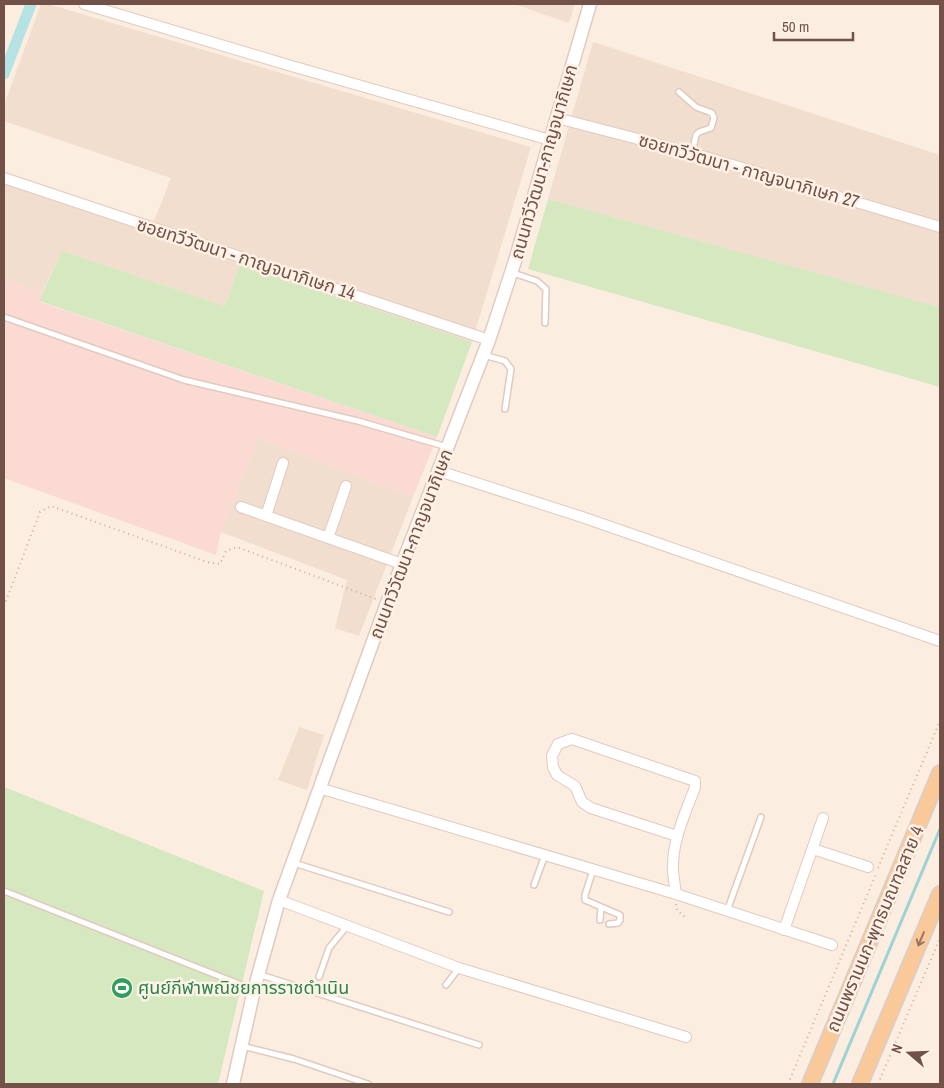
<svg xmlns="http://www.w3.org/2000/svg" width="944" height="1088" font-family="'Archivo Narrow','Noto Sans Thai',sans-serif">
	<rect width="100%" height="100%" fill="#fbede0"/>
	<path fill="#f2dece" d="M41,4h7l483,143 -59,195 -232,-78 -15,42 -163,-55 -20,42 -38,-13v-105l150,46 17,-43 -167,-57v-16z
		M514,4h61l-6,19z
		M593,42l347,113v152l-392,-108z
		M258,438l155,59 -54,139 -24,-8 12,-48 -126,-48z
		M299,727l25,8 -17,55 -29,-10z"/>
	<path fill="#fbdad3" d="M4,280l38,13 -2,9 397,135 -24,60 -155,-59 -37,94 -5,23 -212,-77z"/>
	<path fill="#d5e8bf" d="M548,199l392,108v80l-412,-118z
		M62,251l163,55 15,-42 232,78 -35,95 -398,-136z
		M4,787l260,104 -46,193h-214z"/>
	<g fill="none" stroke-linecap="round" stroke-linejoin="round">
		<path stroke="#9cd3d5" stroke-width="3" d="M833,1084l107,-255"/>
		<path stroke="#b5e3e3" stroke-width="11" d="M4,74l27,-70"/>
		<g stroke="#e1cabf" stroke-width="8">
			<path id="service" d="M679,92l17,15 16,6 2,5 -3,10 -12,4 -3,3 -4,18
				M513,273l24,8 9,8 -1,34
				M4,317l180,63 174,41 89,26
				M484,355l21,6 6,8 -6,40
				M294,863l155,49
				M593,870l-8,25v5l35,15v5l-2,3 -9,1
				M534,885l11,-30
				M4,891l250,99
				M727,911l34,-94
				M600,920l1,-13
				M258,974l221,71
				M319,977l10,-29 18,-22
				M446,985l13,-17
				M242,1046l52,13 74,25"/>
		</g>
		<g stroke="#e1cabf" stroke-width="12">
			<path id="minor" d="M84,4l204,61 262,75
				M557,118l135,35 248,74
				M4,178l485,162
				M439,471l143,46 358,124
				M241,507l161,57
				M266,516l17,-53
				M328,538l18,-52
				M319,788l357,106 156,51
				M813,849l55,18
				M676,894c-1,-10 -4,-21 -3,-31 1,-27 13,-51 22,-76v-6l-123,-42 -14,5 -6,12 1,11 4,8 18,11 7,16 9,6 86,28
				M279,900l180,68 227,69
				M784,930l39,-112"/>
		</g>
		<g stroke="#e1cabf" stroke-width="15">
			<path id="tertiary" d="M233,1084l21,-94 25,-90 108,-297 102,-263 26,-79 75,-257"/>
		</g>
		<g stroke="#d7cecc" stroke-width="18">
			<path id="primary" d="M810,1084l130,-311
				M860,1084l80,-190"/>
		</g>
		<path stroke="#d4ab9c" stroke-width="2" stroke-dasharray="1 4" stroke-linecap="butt" d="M4,606l36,-94 11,-6 156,56 13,2 6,-13 11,-4 139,52
			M878,868l62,-147
			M676,904l1,6 9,8
			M788,1084l88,-210
			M878,1084l62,-146"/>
		<use href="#service" stroke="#fff" stroke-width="5"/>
		<use href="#minor" stroke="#fff" stroke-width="10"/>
		<use href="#tertiary" stroke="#fff" stroke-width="12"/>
		<use href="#primary" stroke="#f9c999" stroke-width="15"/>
	</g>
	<defs><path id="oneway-shaft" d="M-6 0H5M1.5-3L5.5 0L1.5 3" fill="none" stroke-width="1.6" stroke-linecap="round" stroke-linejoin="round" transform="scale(1.25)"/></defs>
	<use stroke="#9a7560" href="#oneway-shaft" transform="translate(921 939) rotate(113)"/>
	<defs>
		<g id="stadium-disc" transform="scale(1.125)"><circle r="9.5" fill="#2e9e5b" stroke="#fff1e5"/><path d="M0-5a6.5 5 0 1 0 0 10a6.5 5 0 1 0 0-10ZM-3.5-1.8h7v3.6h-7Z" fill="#fff"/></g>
	</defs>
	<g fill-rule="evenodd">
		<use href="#stadium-disc" x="122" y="988"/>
	</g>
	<g text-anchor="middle" stroke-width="5" stroke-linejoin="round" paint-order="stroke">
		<g font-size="18" fill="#715148" stroke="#fff1e5">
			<text transform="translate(544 162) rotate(-74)" y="6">ถนนทวีวัฒนา-กาญจนาภิเษก</text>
			<text transform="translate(749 171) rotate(16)" y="6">ซอยทวีวัฒนา - กาญจนาภิเษก 27</text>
			<text transform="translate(246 259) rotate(18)" y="6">ซอยทวีวัฒนา - กาญจนาภิเษก 14</text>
			<text transform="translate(411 544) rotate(-69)" y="6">ถนนทวีวัฒนา-กาญจนาภิเษก</text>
			<text transform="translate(875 929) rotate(-67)" y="6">ถนนพรานนก-พุทธมณฑลสาย 4</text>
		</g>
		<g font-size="18" fill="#27864d" stroke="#fff1e5" text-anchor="start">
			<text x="138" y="994">ศูนย์กีฬาพณิชยการราชดำเนิน</text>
		</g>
	</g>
	<rect width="944" height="1088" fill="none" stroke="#715148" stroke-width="10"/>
	<g transform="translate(909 1053) rotate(289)" stroke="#fff1e5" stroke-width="4" paint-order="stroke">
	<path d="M0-4L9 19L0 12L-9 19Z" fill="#715148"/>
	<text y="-8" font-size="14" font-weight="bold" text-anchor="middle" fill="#715148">N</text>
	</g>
	<path d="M774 32v8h79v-8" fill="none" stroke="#715148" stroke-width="2.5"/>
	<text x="782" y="32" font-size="15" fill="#715148" stroke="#fff1e5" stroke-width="4" paint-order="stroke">50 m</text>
</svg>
